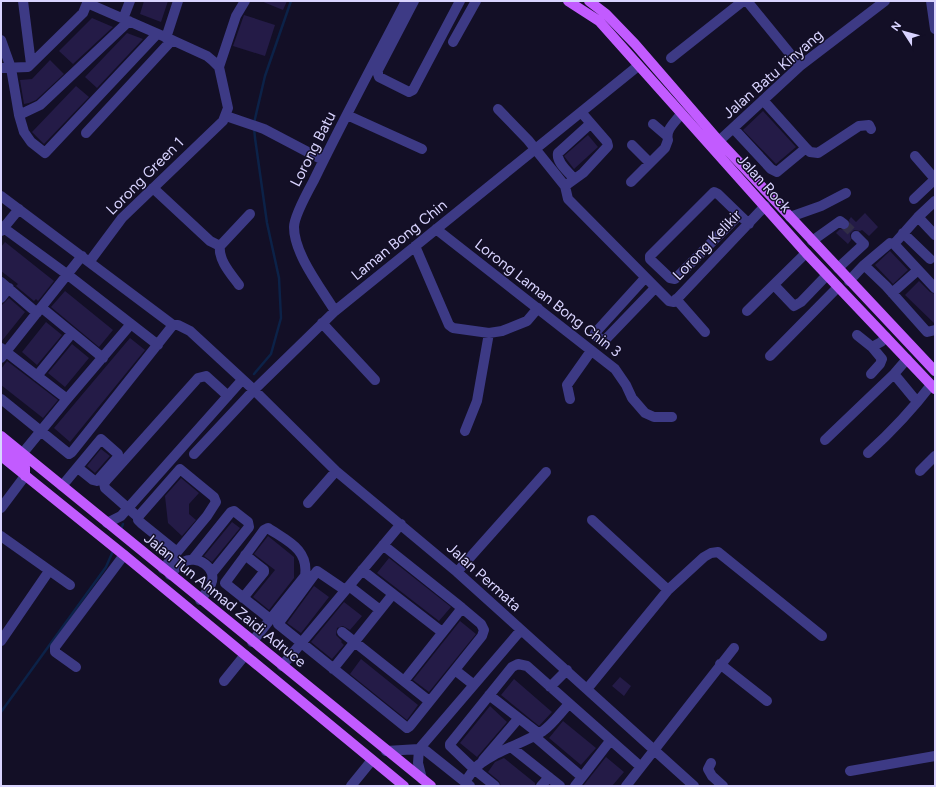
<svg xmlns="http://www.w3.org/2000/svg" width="936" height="787" font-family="Figtree,sans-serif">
	<rect width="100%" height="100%" fill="#130f26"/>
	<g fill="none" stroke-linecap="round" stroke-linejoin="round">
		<path stroke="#0c2248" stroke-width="2.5" d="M254,123l11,-47 26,-75
			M254,374l17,-20 10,-36 -2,-40 -12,-55 -12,-85 -1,-10
			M120,531l3,-7
			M1,712l105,-145 7,-16"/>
	</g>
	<path fill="#241b47" d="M144,1h24l-7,21 -21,-8z
		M261,1h26l-4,9z
		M244,15l31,10 -10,31 -32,-10z
		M92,18l21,9 -40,37 -14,-13z
		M127,33l16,6 -46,49 -12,-11z
		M50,60l14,14 -28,26 -7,3 -5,1 -4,-24 12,-1z
		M76,86l13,11 -45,47 -12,-12z
		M763,111l33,36 -20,17 -33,-34z
		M588,135l10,12 -24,22 -10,-13z
		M865,213l13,14 -9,9 -7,-6 -2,1 -6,-1 -4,4 1,6 -3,4 -12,-11 4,-4 4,1 5,-2 1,-4 -1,-4 2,-3 5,5z
		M5,242l49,39 -16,20 -2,-2 -2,2 -18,-15 2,-2 -17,-13v-24z
		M890,251l18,19 -15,14 -18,-19z
		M919,281l11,11 5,2v30l-30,-29z
		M65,291l48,39 -14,17 -48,-40z
		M9,298l16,14 -24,30v-36z
		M46,322l16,13 -25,30 -15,-13z
		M130,338l15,12 -75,92 -16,-14z
		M72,344l17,14 -24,29 -17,-14z
		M7,361l51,39 -15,18 -42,-33v-16z
		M101,449l9,7 -15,17 -8,-7z
		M181,478l18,15 -10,11v10l7,6 -14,16 -14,-13 -3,-27z
		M232,522l8,6 -28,34 -8,-6z
		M268,536l26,21v21l-25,32 -16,-13 22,-27 -21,-16z
		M389,558l62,49 -12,14 -62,-48z
		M314,586l15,11 -28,36 -14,-10z
		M344,602l18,14 -12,14 -7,-4 -6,2 -1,7 6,6 -1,1 3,3 -12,14 -21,-17z
		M460,621l16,13 -47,58 -16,-12z
		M361,659l57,46 -11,15 -57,-46z
		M620,677l11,9 -7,10 -12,-10z
		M514,679l38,33 -13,14 -38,-31z
		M490,706l17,16 -30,35 -17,-14z
		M563,721l33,27 -15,17 -32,-27z
		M606,757l18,15 -12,14h-29z
		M504,758l31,25v3h-34l-2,-5 -11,-9 7,-10z"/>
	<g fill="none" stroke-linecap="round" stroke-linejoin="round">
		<path stroke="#312d47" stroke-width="10" stroke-dasharray="10 5" stroke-linecap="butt" d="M844,224l12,12"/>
		<path stroke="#3d3a85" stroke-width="10" d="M23,1l8,63
			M414,1l-36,69v4l1,3 30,15 4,-2 47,-89
			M747,1l53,65
			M931,1l4,28
			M87,3l85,37 35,16 6,5 6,6 9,41 -5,13 -101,97 -32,43
			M123,19l7,-18
			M166,38l12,-37
			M1,40l10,28 8,47 5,17 7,10 14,11 112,-119
			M453,42l23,-41
			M671,58l72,-57
			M219,67l17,-51 9,-15
			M1,68l27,-1 55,-54 5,-12
			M498,109l30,31 37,46 3,13 101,102 5,1 91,-96
			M19,115l21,-10 89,-84
			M347,115l75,34
			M226,116l38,13 59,31
			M653,124l14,12
			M733,128l38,41 6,3 29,-24 -43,-48
			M86,133l86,-93
			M719,141l81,-75 85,-65
			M632,145l18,18
			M806,148l4,4 8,1 41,-27 10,-1 2,4
			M915,156l20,23
			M574,179c-5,-7 -18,-16 -16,-26l32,-29
			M631,182l34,-34 3,-8c-3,-10 7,-18 13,-26
			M565,186l18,-13 25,-27 -1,-4 -26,-30
			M153,188l57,53 10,5
			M1,196l172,129h5l12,6 64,59 82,81 121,101 237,214
			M914,199l21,-20
			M739,215l-64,64 -5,-1 -20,-19v-3l64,-64 4,2 31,30
			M790,217l31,-11 25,-13
			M918,217l17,18
			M1,226l67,49 90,70
			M436,229l179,140 11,16 6,13 13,15 9,4h18
			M1,231l18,-22
			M903,233l27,26
			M812,241l28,-20 4,3
			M894,244l24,-27 17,-16
			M220,246c-2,14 11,28 19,39
			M220,246l30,-32
			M415,246l34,79 4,3 36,5 13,-2 25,-10 11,-13
			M864,265l26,-22 4,1 41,44
			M838,268l26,-24 -8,-8
			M645,278l-50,55 1,3 8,5 51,-53
			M849,281l15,-16 22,21 41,46 8,-2
			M1,282l36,31
			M774,285l20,21 7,-4 26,-27
			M892,293l26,-23
			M1,298l8,-10
			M676,299l29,33
			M42,308l61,50
			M335,311c-14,-23 -41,-57 -41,-84 0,-11 14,-36 20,-47 29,-60 61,-119 92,-179
			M747,311l59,-58
			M322,323l53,57
			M857,335l15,12 9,-5 5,-5
			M1,348l66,51
			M770,356l68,-69
			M1,358l81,-102
			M871,374l9,-10 2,-5 -10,-12
			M894,374l19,23 5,4
			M37,376l35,-43
			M1,399l68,55 3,-2 101,-127
			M570,399l-3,-14 24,-34
			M465,431l12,-30 12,-68
			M825,440l69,-66 13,-15
			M868,453c23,-21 44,-43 63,-68
			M22,454l45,-55 64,-75
			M194,454l60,-64 81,-79 303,-245
			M180,469l34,28 2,5 -9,14 -30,36 -36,-29 -3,-3v-3z
			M920,471l15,-15
			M62,486l39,-47 17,15v3l-21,24 -4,-1 -15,-12
			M308,503l28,-32
			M1,508l24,-32
			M138,517l-33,-29 -1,-5 94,-105 8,-2 22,20
			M592,520l76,70
			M107,523l14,-7 121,-136
			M1,536l69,49
			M194,558l37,-46 3,-1 14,11 1,5 -37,46
			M163,569l14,-17
			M362,570l80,62
			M457,572l89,-100
			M170,575c4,-4 8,-11 13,-13 14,-8 35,6 28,22 -2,6 -7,11 -11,16
			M349,586l31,24
			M345,590l-28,-19 -39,53 129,104 3,-2 72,-90 2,-6 -3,-6 -19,-16 -79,-63
			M243,598l21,-26v-2l-19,-15
			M342,632l87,69
			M1,641l48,-70
			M252,642l53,-66c4,-27 -18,-35 -37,-48l-4,2 -39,53 45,36
			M720,664l47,37
			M282,666l119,-142
			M76,667l-21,-15v-5l69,-92
			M333,669l60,-75
			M455,670l19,15
			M224,681l21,-26
			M404,681l58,-73
			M550,687l17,-17
			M587,689l81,-99 36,-33 7,-4 7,-1 104,84
			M489,695l49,38
			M569,704c-8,8 -16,20 -26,27 -22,14 -50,20 -69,38l-24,-23v-2l62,-77 6,-3 9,2 114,101
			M534,736l48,41
			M421,747l49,39
			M511,747l49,39
			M386,751l33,-2
			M483,760l35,-41
			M711,763l-3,6 4,7 11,10
			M850,771l85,-15
			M422,779l-4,-16 1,-14 102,-119
			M465,782l9,-13 21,17
			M351,786l21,-26
			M541,786l8,-9
			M575,786l35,-45
			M626,786l108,-138"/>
		<path stroke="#c25bff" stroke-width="10" d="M568,1l31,20 207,232 129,136
			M589,1l17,13 29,30 84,97 216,230
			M1,436l430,350
			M1,446l24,21v9
			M1,456l123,99 280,231"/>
	</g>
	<g text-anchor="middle" stroke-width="3" stroke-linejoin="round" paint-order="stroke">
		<g font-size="15" fill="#d9d4ff" stroke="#130f26">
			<text transform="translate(773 74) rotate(-41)" y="5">Jalan Batu Kinyang</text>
			<text transform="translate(313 149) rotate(-63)" y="5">Lorong Batu</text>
			<text transform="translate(145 176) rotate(-45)" y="5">Lorong Green 1</text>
			<text transform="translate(764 183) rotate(48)" y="5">Jalan Rock</text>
			<text transform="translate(399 240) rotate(-39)" y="5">Laman Bong Chin</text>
			<text transform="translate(707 245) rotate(-46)" y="5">Lorong Kelikir</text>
			<text transform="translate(548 298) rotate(38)" y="5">Lorong Laman Bong Chin 3</text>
			<text transform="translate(484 577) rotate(42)" y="5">Jalan Permata</text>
			<text transform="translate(225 600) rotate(39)" y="5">Jalan Tun Ahmad Zaidi Adruce</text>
		</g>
	</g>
	<rect width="936" height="787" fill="none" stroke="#d9d4ff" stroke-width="4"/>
	<g transform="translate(904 32) rotate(306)" stroke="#130f26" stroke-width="3" paint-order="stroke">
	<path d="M0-3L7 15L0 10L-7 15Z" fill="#d9d4ff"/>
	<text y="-6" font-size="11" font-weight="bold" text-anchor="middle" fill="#d9d4ff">N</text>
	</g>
</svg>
